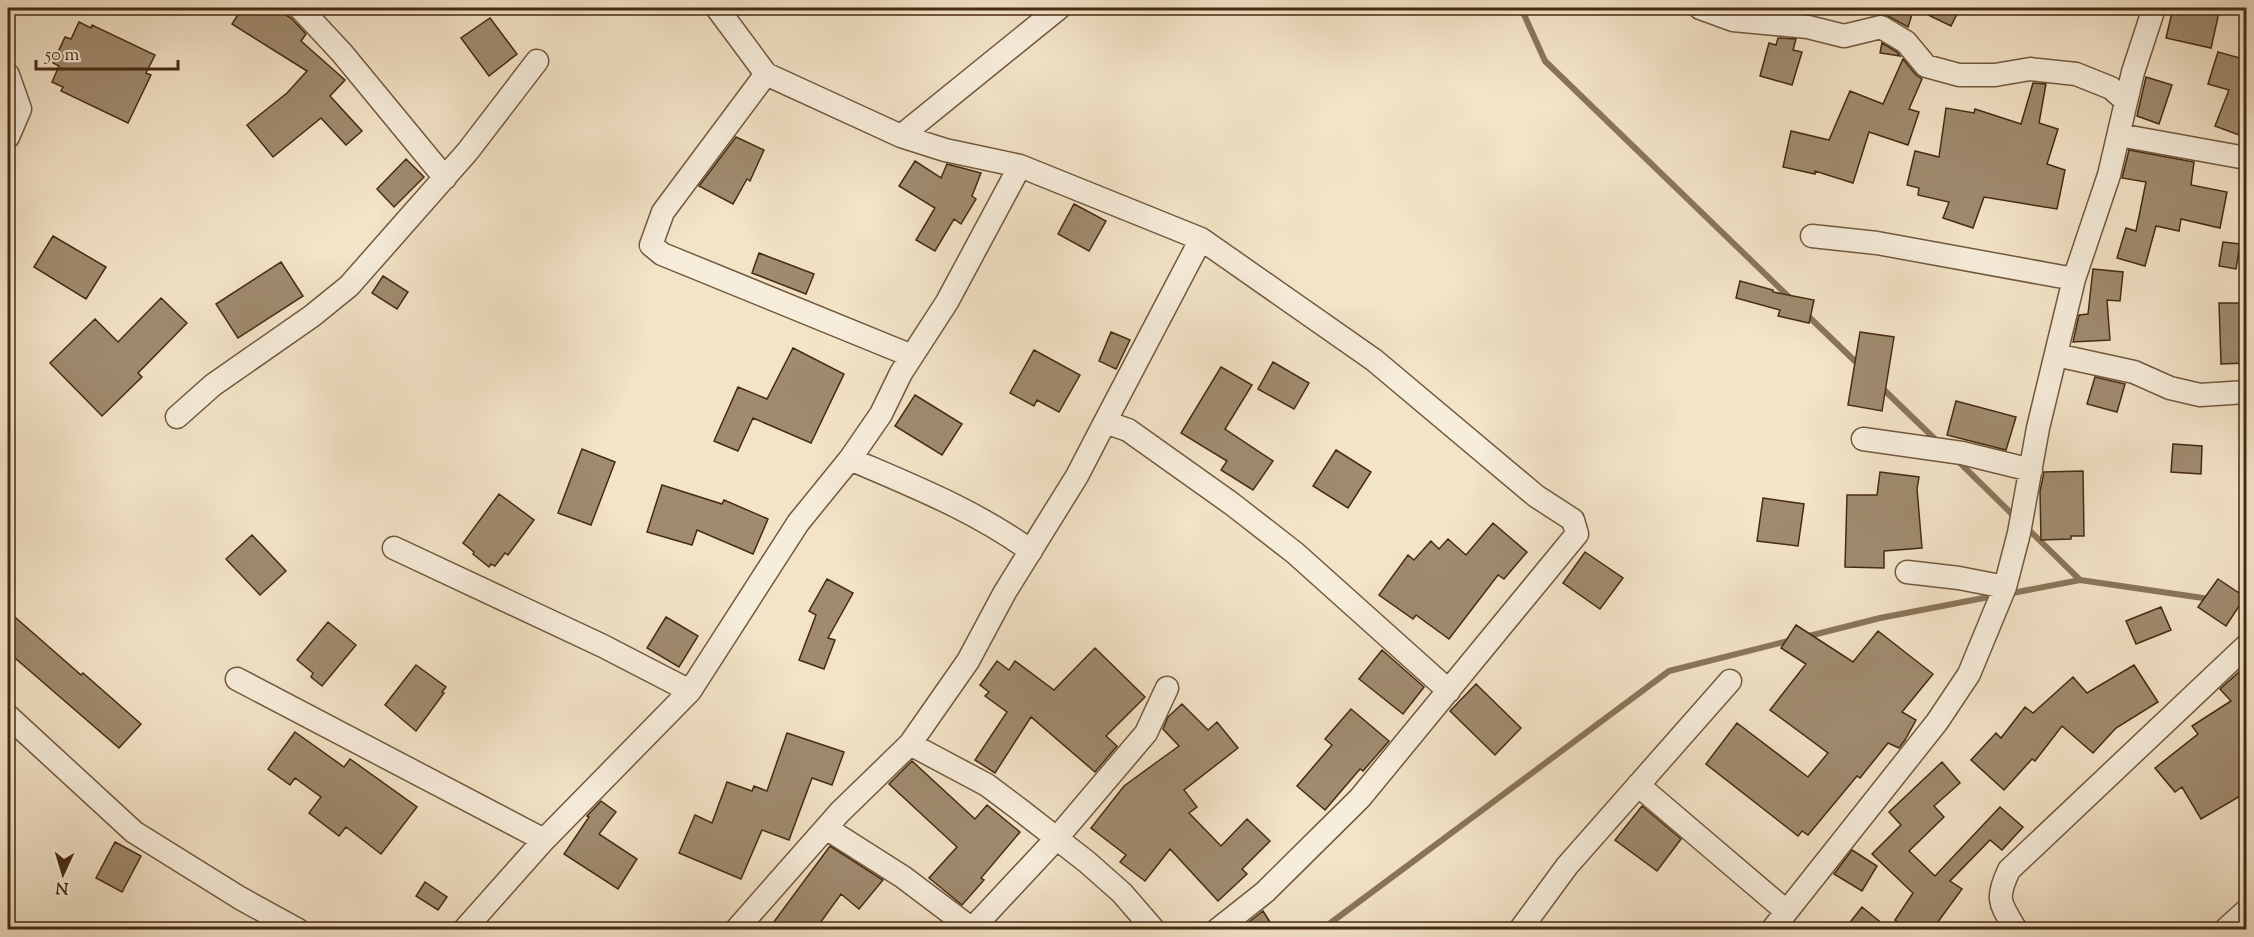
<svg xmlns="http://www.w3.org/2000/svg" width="2254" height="937" font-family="'Sorts Mill Goudy',serif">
	<rect width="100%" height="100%" fill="#f3e3c7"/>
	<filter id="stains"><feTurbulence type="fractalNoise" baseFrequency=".00333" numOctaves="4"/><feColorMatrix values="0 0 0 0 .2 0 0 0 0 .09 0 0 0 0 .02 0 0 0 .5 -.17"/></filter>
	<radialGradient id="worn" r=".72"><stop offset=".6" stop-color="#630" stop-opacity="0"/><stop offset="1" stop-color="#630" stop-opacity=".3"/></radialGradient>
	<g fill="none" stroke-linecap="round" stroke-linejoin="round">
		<path stroke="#8a7459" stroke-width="6" d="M1521,8l24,53 246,238
			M1805,313l55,53
			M1880,386l58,56
			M1956,459l61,60
			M2027,528l53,52
			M2007,594l73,-14 130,19
			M2232,602l14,3
			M1805,637l75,-19 114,-22
			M1321,930l348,-259 123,-31"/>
	</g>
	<path fill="#a08b6f" stroke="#462b10" stroke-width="1.5" d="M242,8h32l17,10 15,16 -5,7 44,39 -15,16 32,35 -16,14 -25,-27 -48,39 -26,-32 40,-32 20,-22 -75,-47z
		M1888,8h72l-9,18 -37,-18 -6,19 -22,-12z
		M2173,8h47l-9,40 -45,-10z
		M490,18l27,36 -28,22 -28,-38z
		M79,22l12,6 1,-3 63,30 -9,18 5,2 -23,48 -67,-32 2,-4 -11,-5 7,-16 -6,-3 12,-26 6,2z
		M1778,38l18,1 -3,11 9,2 -10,33 -32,-9 9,-33 7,2z
		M1882,43l15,9 3,4 -20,-3z
		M2218,52l29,8v78l-32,-12 14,-36 -21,-6z
		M1903,59l13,16 6,4 -13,30 10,3 -11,33 -39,-13 -16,51 -38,-12v3l-32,-7 8,-36 38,9 21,-49 33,13z
		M2146,77l26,8 -13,39 -22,-8z
		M2033,83l13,1 -7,39 19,6 -11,35 18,6 -8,39 -73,-12 -11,31 -30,-10 6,-16 -31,-7 1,-7 -12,-3 8,-34 24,6 7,-49 28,5 1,-4 46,15z
		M736,137l28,13 -14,31 -3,-2 -14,25 -34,-18z
		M2129,150l65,12 -3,23 36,7 -7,36 -39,-9 -2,12 -23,-5 -11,40 -28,-8 9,-30 10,3 10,-49 -24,-4z
		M406,159l18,18 -30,30 -17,-18z
		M915,161l26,17 6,-14 34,9 -9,23 4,3 -15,25 -7,-5 -19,32 -19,-11 19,-32 -36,-22z
		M1074,204l32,17 -17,30 -31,-17z
		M53,236l53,31 -20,32 -52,-32z
		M2223,242l17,2 -4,25 -17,-3z
		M759,253l55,21 -8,20 -54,-21z
		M281,262l22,34 -65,42 -22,-34z
		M2093,269l30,3 -3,29 -13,-1 3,40 -37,2 6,-27 9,-1z
		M383,276l25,16 -11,17 -25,-16z
		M1740,281l33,9v2l41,8 -5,23 -31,-7 2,-6 -44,-12z
		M161,298l26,25 -49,50 4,4 -40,39 -52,-53 45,-44 23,23z
		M2219,303h28v60l-26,1z
		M1111,332l19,8 -14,29 -17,-8z
		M1860,332l34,5 -12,74 -34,-6z
		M793,348l51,26 -33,69 -58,-25 -15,33 -24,-10 24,-54 29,12z
		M1034,350l46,25 -21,37 -22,-12 -3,6 -24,-13z
		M1273,362l36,21 -15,26 -36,-20z
		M1221,367l31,18 -27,44 48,32 -20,29 -32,-20 6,-9 -46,-28z
		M2095,377l30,7 -8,28 -30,-8z
		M915,395l47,29 -20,31 -47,-29z
		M1956,401l60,16 -10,33 -59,-15z
		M2173,444l29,2 -1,28 -30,-2z
		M582,449l33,13 -24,63 -33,-12z
		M1336,450l35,22 -23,36 -35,-22z
		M2083,471l1,65h-13v3l-30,1 -1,-49 4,-19z
		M1880,472l39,5 -2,12 5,59 -38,3v17l-39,-1 2,-72h30z
		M662,485l60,19 2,-4 44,19 -15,35 -56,-24 -5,15 -45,-13z
		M499,494l35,26 -26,35 -3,-2 -10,13 -4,-2 -2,3 -16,-13 1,-2 -11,-9z
		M1763,498l41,6 -6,42 -41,-5z
		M1493,523l34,29 -23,27 -6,-4 -49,64 -33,-24 -3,4 -34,-24 29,-40 6,5 17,-19 8,8 9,-10 18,16z
		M252,535l34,36 -26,24 -34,-36z
		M1585,552l38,26 -23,31 -37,-26z
		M827,579l26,14 -25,45 7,2 -11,29 -25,-9 17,-45 -7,-4z
		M2218,579l27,18 -19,29 -28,-19z
		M2161,607l10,23 -35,14 -10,-23z
		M8,611l73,64 2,-2 58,51 -22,24 -111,-96z
		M666,617l32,19 -19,31 -32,-19z
		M328,622l28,23 -34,41 -11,-9 2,-4 -16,-13z
		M1796,625l57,37 25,-31 55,43 -31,38 14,8 -11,20 -6,8 -11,-5 -28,35 -3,-2 -49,59 -6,-4 -4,5 -92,-72 31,-41 71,54 20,-24 -58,-43 36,-46 -25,-16z
		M1095,648l50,49 -39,39 11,10 -22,26 -64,-55 -36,56 -20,-13 32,-48 -22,-16 4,-4 -9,-7 17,-24 12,9 6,-9 39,29z
		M1382,650l42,37 -21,27 -44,-35z
		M416,665l30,22 -4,5 2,1 -28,38 -31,-26z
		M2134,665l24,37 -42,26 -23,25 -31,-27 -27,35 -3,-2 -28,31 -33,-30 25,-27 5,5 24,-31 8,6 40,-36 14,16z
		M2247,665v127l-46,27 -19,-32 -7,5 -20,-24 43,-34 -6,-8 39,-25 -11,-12z
		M1476,684l45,44 -26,27 -45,-44z
		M1182,704l26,26 9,-8 21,26 -54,42 13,17 -8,6 32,33 26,-27 23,22 -28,28 5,5 -29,27 -48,-52 -25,32 -25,-19 6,-7 -35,-27 33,-42 55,-40 -16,-17 5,-12z
		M1351,709l38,32 -26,30 -3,-2 -35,41 -28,-24 35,-41 -7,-6z
		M295,732l49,35 6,-8 67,48 -36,47 -35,-27 -7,9 -30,-23 12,-16 -26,-19 -5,7 -22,-16z
		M787,733l57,19 -12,33 -20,-7 -23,62 -27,-10 -21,49 -62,-26 16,-38 17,8 15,-41 25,9 2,-5 13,5z
		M912,761l63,58 12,-14 33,27 -39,46 3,2 -22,25 -33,-27 28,-31 -68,-63z
		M1942,762l18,21 -26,23 10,11 -35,34 26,25 65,-69 23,20 -21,23 -12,-10 -40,41 12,8 -30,41h-23l-14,-10 18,-27 -41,-39 29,-29 -12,-13z
		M601,801l15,11 -17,22 38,25 -19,30 -54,-35 25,-37 -2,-1z
		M1642,806l39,33 -24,32 -42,-31z
		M115,842l26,14 -19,36 -26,-14z
		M830,846l53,34 -24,29 -18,-15 -26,36h-33l-9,-7z
		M1852,850l25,16 -15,25 -28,-17z
		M425,882l22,15 -9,13 -22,-14z
		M1862,907l28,23h-46z
		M1263,911l12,19h-36z"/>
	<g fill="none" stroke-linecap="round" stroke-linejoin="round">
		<g stroke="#71593e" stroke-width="25">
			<path id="street" d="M300,8l42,45 103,125
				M717,8l49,66 135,62 44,14 75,16 181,73 173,121 162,136 37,24 4,14 -217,264 -95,94 -48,38
				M1700,8l33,12 75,7 36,9 37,-9 25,15 20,24 33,9h36l35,-6 46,5 35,14 15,13
				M766,74l-103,138 -12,33 11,9 250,102
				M8,75l12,34 -12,28
				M2119,135l127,23
				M901,136l158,-128
				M1812,236l65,7 197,36
				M2056,355l78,17 36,16 30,7 46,-3
				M177,417l36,-32 99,-69 37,-30 119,-135 69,-90
				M1105,422l96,-183
				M1863,439l99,14 69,17
				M850,459l31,-45 20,-41 46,-71 73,-136
				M394,548l209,98 87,45
				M1907,572l52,6 46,9
				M237,679l307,161
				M8,716l126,116 106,66 58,32
				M910,744l77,41 32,24 68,53 35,31 32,37
				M1638,785l148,126
				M826,828l77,49 69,52
				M464,930l80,-90 146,-149 108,-168 52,-64c65,28 124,51 181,92
				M736,930l104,-118 70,-68 58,-83 37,-69 72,-116 28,-54 23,8 104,74 63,49 154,138
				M971,930l85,-91 90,-106 21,-45
				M1520,930l47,-64 163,-185
				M1772,930l165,-208 32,-48 36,-87 14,-54 19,-105 36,-149 35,-104 24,-103 21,-64
				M2016,930c-16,-27 -21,-30 -7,-60l237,-224
				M2225,930l21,-19"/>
		</g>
		<use href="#street" stroke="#f7eddb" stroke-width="22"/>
	</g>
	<rect width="2254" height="937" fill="none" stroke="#f3e3c7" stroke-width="30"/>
	<rect x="9" y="9" width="2236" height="919" fill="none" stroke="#462b10" stroke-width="3"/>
	<rect x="15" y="15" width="2224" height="907" fill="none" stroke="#462b10" stroke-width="1.5"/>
	<g transform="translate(63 874) rotate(184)" stroke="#f7eddb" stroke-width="4.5" paint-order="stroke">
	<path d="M0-4.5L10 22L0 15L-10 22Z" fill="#462b10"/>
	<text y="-9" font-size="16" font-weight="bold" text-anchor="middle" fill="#462b10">N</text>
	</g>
	<path d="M36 60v9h142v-9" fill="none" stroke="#462b10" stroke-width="3"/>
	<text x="45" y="60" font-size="18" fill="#462b10" stroke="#f7eddb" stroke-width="4.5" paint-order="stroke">50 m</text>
	<rect width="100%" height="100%" filter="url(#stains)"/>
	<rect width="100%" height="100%" fill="url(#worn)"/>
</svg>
